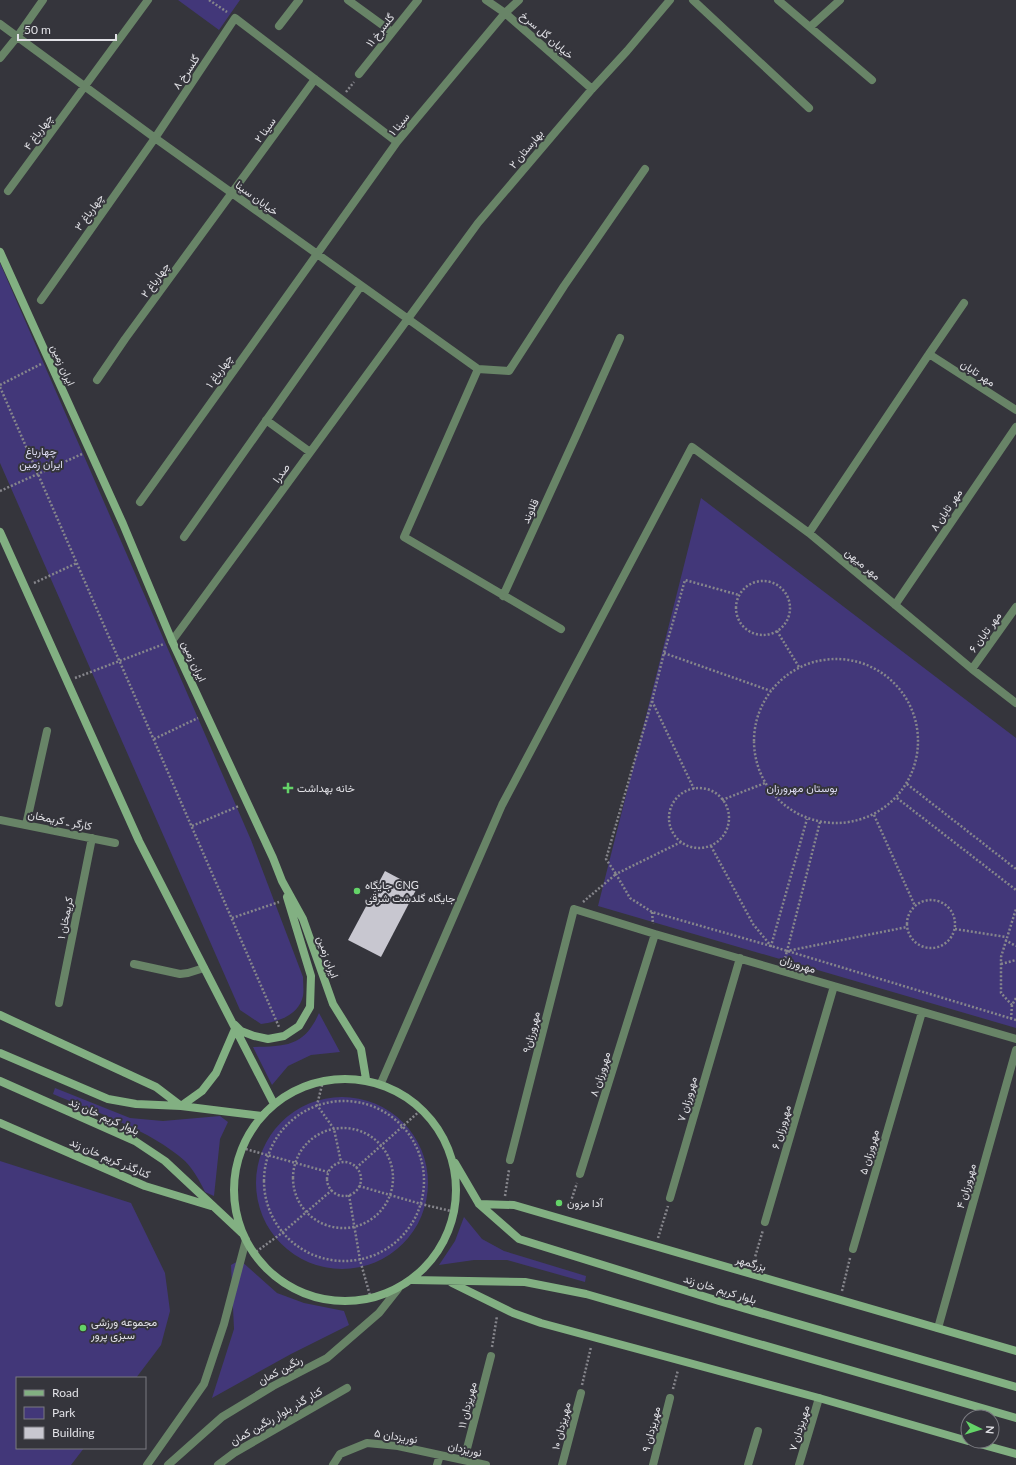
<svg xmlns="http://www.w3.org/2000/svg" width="1016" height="1465" font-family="Lato,Vazirmatn,sans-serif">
	<rect width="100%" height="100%" fill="#35353c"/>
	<path fill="#423779" d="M178,0h62l-21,30z
		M0,263l251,577 52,137c0,6 1,13 0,19 -4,19 -25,26 -42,28l-21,-14 -240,-547z
		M701,498l315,240v290l-418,-122z
		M319,1013l21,39 -29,3 -23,11 -16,19 -19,-38c33,-1 51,0 66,-34z
		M55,1088l75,30 33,3 57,-5 8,6 -8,17 -6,57 -9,-4c-5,-11 -12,-23 -20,-31 -35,-31 -89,-49 -132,-67z
		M256 1183a86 86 0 1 1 172 0a86 86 0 1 1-172 0Z
		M0,1161l131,42 34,70 5,38 -9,34 -25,33h-119v70h67l-13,17h-71z
		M464,1217l18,22 22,12 82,25 -1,6 -78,-22h-33l-35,5 16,-24z
		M240,1260l37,33 27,10 40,8 5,14 -58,29 -79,44 22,-69 -3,-64z"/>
	<path fill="#c8c7d0" d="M385,871l32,17 -36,69 -33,-17z"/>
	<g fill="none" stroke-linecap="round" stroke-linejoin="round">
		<path stroke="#86868c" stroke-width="2.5" stroke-dasharray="2 2" stroke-linecap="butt" d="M209,0l18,12
			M346,92l8,-10
			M0,385l41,-21
			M0,387l279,640
			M0,491l82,-37
			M736 608a27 27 0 1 1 54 0a27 27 0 1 1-54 0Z
			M34,583l43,-20
			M777,631l22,36
			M664,653l107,38
			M754 741a82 82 0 1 1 164 0a82 82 0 1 1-164 0Z
			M75,678l89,-34
			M652,701l42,88
			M154,739l44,-21
			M907,784l109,85
			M669 818a30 30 0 1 1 60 0a30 30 0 1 1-60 0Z
			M897,798l119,92
			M722,800l43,-17
			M874,815l41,91
			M820,822l-33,129 120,-24
			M192,826l47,-20
			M681,842l-65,32 14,24 22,14 119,34 245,74
			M711,846l42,78 18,22 36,-127
			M907 924a24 24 0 1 1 48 0a24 24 0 1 1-48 0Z
			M583,902l33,-28 -10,-15 46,-158 12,-48 21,-73 54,15
			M652,912l1,12
			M232,918l47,-16
			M955,929l51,8
			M1005,940l11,6
			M784,962l3,-11
			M1001,964l15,-4
			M1012,1005l-11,-12v-36l15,-48
			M1011,1019l1,-14 4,-7
			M323,1081l-6,24 17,24 7,33
			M264 1181a80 80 0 1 1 160 0a80 80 0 1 1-160 0Z
			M293 1178a50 50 0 1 1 100 0a50 50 0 1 1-100 0Z
			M242,1148l86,24
			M327 1179a17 17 0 1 1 34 0a17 17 0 1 1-34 0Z
			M356,1168l66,-59
			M359,1186l62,18 34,8
			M349,1195l11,65 11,39
			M505,1196l4,-26
			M568,1210l9,-27
			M658,1238l10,-32
			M253,1254l29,-21 50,-43
			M753,1264l10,-34
			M842,1291l8,-33
			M492,1347l5,-31
			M582,1385l9,-38
			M673,1389l5,-19"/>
		<path stroke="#688467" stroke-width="8" d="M348,0l44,32
			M486,0l19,13 87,76
			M693,0l116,108
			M778,0l94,80
			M0,24l155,114 323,231 31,2 55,-85 81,-117
			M279,26l20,-26
			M810,27l30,-27
			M0,58l17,-21 26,-37
			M359,74l59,-74
			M8,191l140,-191
			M41,300l114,-162 80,-120 162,124
			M929,354l87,56
			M478,369l-74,168 157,92
			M97,380l28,-41 190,-260
			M266,420l44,32
			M140,502l257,-360 108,-129 14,-13
			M809,533l120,-179 35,-51
			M184,537l177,-251
			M503,596l73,-160 44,-98
			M895,605l121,-178
			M172,641l306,-418 114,-134 35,-38 43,-51
			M972,669l44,-62
			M0,820l115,23
			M26,825l21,-94
			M134,964l46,10 8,-1 16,-5
			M59,1003l33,-165
			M381,1083l121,-278 190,-358 117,86 163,136 44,34
			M510,1160l64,-251 81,25 361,105
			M580,1174l75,-240
			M670,1198l70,-240
			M765,1222l69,-236
			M853,1249l69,-237
			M938,1328l78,-278
			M464,1460l27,-104
			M218,1465l16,-12 113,-65
			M333,1465l7,-11 27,-11 31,3 88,19
			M437,1465l3,-10
			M562,1465l19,-72
			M653,1465l17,-67
			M748,1465l10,-34
			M799,1465l20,-67"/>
		<path stroke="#688467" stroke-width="8" d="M147,1465l57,-81 20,-60 22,-84
			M168,1465l54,-48 51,-31 54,-28 52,-45 19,-24"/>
		<path stroke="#82b082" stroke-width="8" d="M0,252l123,272 49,117 101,217 9,23 21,38 30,85 28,45 5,30
			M0,532l139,309 135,263
			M0,1015l156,72 25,19 21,-15 14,-18 19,-44
			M235,1025l6,6 13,5 14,3 16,-3 15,-10 11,-19 1,-31 -24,-79
			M0,1053l108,46 28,5 45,2 81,10
			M234 1190a111 111 0 1 1 222 0a111 111 0 1 1-222 0Z
			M0,1081l135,60 30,20 77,72
			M0,1123l145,63 66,20
			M455,1163l24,41 40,35 200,62 297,86
			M479,1204l35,1 502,146
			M412,1280l113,2 61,12 430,124
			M452,1283l61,30 28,10 278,75 149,43
			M969,1441l47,13"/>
	</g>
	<g fill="#64d468" stroke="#35353c" stroke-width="1.5">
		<path d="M286 782h4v4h4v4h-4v4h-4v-4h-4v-4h4z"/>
		<circle cx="357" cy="891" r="4"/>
		<circle cx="559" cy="1203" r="4"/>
		<circle cx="83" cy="1328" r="4"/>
	</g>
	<g text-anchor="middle" stroke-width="4" stroke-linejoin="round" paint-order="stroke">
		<g font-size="11" fill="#e1e1e6" stroke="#35353c">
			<text transform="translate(380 30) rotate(-52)" y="4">گلسرخ ۱۱</text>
			<text transform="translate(547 35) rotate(41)" y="4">خیابان گل سرخ</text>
			<text transform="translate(186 72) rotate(-56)" y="4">گلسرخ ۸</text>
			<text transform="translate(399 124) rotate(-50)" y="4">سینا ۱</text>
			<text transform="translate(265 130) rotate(-54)" y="4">سینا ۲</text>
			<text transform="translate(38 132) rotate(-54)" y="4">چهارباغ ۴</text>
			<text transform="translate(526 149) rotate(-50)" y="4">بهارستان ۲</text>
			<text transform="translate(257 198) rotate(36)" y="4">خیابان سینا</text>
			<text transform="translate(89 212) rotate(-55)" y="4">چهارباغ ۳</text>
			<text transform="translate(155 280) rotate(-54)" y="4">چهارباغ ۲</text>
			<text transform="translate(63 365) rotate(66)" y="4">ایران زمین</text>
			<text transform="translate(219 371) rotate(-55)" y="4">چهارباغ ۱</text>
			<text transform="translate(978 373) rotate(33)" y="4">مهر تابان</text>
			<text transform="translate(281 473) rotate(-54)" y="4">صدرا</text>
			<text transform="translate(946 510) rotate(-56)" y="4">مهر تابان ۸</text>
			<text transform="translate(530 511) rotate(-65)" y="4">قلاوند</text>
			<text transform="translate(863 564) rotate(40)" y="4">مهر میهن</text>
			<text transform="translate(985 632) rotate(-54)" y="4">مهر تابان ۶</text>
			<text transform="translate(194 661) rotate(65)" y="4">ایران زمین</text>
			<text transform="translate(60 820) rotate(11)" y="4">کارگر ـ کریمخان</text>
			<text transform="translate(65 918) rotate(-79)" y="4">کریمخان ۱</text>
			<text transform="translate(328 957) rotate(70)" y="4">ایران زمین</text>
			<text transform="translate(798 964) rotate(17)" y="4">مهرورزان</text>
			<text transform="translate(531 1032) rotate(-76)" y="4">مهرورزان۹</text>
			<text transform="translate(600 1074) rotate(-73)" y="4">مهرورزان ۸</text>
			<text transform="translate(687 1099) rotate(-74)" y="4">مهرورزان ۷</text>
			<text transform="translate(104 1116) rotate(24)" y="4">بلوار کریم خان زند</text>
			<text transform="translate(781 1127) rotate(-74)" y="4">مهرورزان ۶</text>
			<text transform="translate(869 1152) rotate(-74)" y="4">مهرورزان ۵</text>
			<text transform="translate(110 1158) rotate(23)" y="4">کنارگذر کریم خان زند</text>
			<text transform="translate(966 1186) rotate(-74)" y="4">مهرورزان ۴</text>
			<text transform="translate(751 1263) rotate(16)" y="4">بزرگمهر</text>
			<text transform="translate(720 1289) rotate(17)" y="4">بلوار کریم خان زند</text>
			<text transform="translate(280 1370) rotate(-28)" y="4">رنگین کمان</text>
			<text transform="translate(467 1405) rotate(-76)" y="4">مهریزدان ۱۱</text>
			<text transform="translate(276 1416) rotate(-30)" y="4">کنار گذر بلوار رنگین کمان</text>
			<text transform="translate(561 1426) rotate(-76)" y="4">مهریزدان ۱۰</text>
			<text transform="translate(799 1428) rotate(-73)" y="4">مهریزدان ۷</text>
			<text transform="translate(651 1429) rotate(-76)" y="4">مهریزدان ۹</text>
			<text transform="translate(396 1436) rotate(9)" y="4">نوریزدان ۵</text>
			<text transform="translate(465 1449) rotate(13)" y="4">نوریزدان</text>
		</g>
		<g font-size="11" fill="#dddcf3" stroke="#35353c">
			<text x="41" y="455">چهارباغ<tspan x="41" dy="13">ایران زمین</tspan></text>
			<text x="802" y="792">بوستان مهرورزان</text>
		</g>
		<g font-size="11" fill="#e1e1e6" stroke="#35353c" text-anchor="start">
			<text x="297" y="792">خانه بهداشت</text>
			<text x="365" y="889">جایگاه CNG<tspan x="365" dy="13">جایگاه گلدشت شرقی</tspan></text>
			<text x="567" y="1207">آدا مزون</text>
			<text x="91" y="1326">مجموعه ورزشی<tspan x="91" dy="13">سبزی پرور</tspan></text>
		</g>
	</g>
	<rect x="16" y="1377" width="130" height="72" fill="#35353c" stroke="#7a7a80"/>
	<rect x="24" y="1390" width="20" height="6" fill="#82b082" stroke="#7a7a80"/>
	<text x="52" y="1397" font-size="12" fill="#e1e1e6">Road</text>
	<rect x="24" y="1407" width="20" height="12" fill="#423779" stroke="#7a7a80"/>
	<text x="52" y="1417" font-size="12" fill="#e1e1e6">Park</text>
	<rect x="24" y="1427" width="20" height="12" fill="#c8c7d0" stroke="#7a7a80"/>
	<text x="52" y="1437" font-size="12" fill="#e1e1e6">Building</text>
	<g transform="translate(980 1429) rotate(95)"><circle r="19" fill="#35353c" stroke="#7a7a80"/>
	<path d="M0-3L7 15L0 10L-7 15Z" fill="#64d468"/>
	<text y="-6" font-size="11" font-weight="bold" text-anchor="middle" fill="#e1e1e6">N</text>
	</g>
	<path d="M18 34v6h98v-6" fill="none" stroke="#e1e1e6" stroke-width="2"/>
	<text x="24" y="34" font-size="12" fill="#e1e1e6" stroke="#35353c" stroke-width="3" paint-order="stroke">50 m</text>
</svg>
